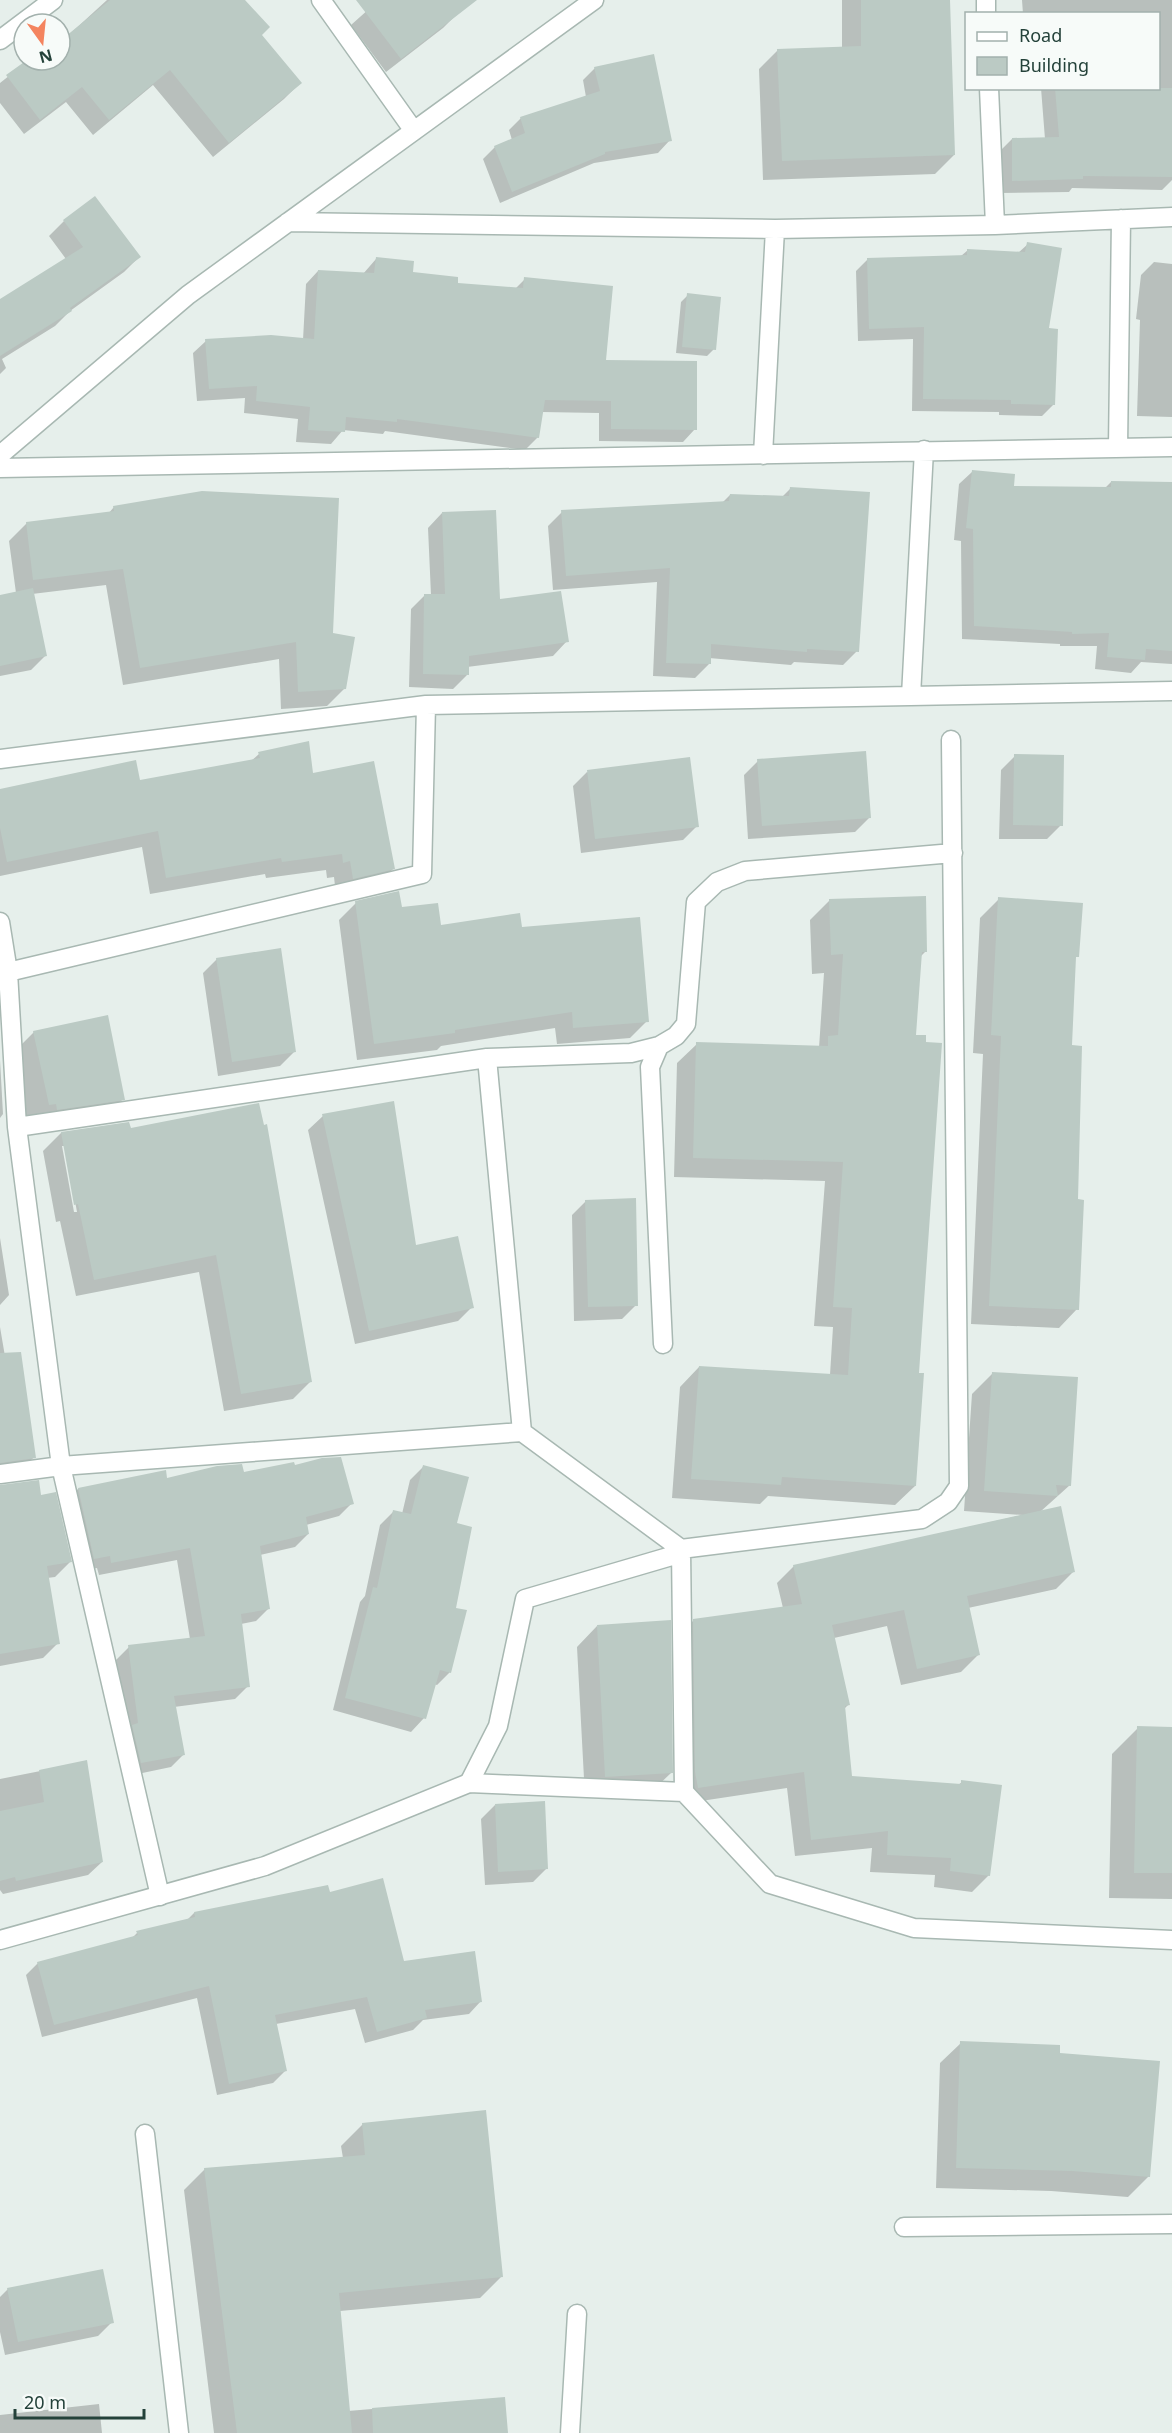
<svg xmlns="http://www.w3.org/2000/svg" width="1172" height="2433" font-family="'Noto Sans',sans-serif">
	<rect width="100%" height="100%" fill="#e6efeb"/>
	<path fill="#0003" fill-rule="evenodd" d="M107,0h136l17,35 40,48 -16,16 -71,58 -60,-72 -60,50 -27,-33 -42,32 -24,-31v-20l29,-23h31v-17z
		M379,0h67l11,14 -14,14 -57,44 -35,-47z
		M842,0h107l5,155 -19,19 -172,6 -4,-111 19,-19 64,-2z
		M1022,0h150v180l-10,10 -90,-2 -3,4 -69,1 -1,-41 13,-13h33l-4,-51h117v-74h-135z
		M595,68l75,72 -12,13 -64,10 -94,40 -17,-44 12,-12 17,-7 -3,-10 12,-12 65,-21 -3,-17z
		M64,221l75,36 -15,15 -54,39 -15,15 -53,33 4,9 -6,6v-73l66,-42 -17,-23z
		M1028,244l20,86 6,74 -12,12 -43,-1v-3l-87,-1 1,-72 -55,2 -2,-70 12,-12 93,-3 7,-6 50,3z
		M376,259l35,14 45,12 59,4 10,-10 79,83 91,67 -12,13 -84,-1v-28l-57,-1 -4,25 -13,13 -140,-19 -2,3 -40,-4 -12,14 -35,-2 2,-23 -54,-6 1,-15 -48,3 -4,-48 13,-12 97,-1 3,-56 12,-13 45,3z
		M1154,262l18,2v153l-35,-1 3,-96 -4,-1 5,-44z
		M688,295l26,54 -7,7 -31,-3 5,-51z
		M972,472l41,15 92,1 6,-6 61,1v181l-31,-2 -10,11 -36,-4 2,-23h-37v-2l-98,-5 -1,-98 -7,-1 5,-56z
		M790,489l67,162 -14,14 -49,-3 -3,3 -82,-7v6l-14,14 -42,-2 4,-94 -104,8 -5,-64 14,-14 160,-9 8,-8 52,2z
		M114,507l218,127 13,54 -18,18 -46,3 -2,-50 -156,26 -17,-100 -74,9 13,62 -14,14 -31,6v-80l16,-3 -7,-52 18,-18 81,-9z
		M442,513l57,88 68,40 -14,15 -86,11v8l-14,14 -44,-2 2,-78 14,-14h6l-3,-67z
		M259,754l53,21 82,93 -17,17 -41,10 -2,-18 -7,1 -1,-8 -60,8 -1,-4 -115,20 -8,-47 -142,29v-86l139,-8 112,-21z
		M1015,756l46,69 -14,14h-48l2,-69z
		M758,761l111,57 -14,14 -107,7 -4,-64z
		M587,772l110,54 -14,14 -102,13 -8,-67z
		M999,899l78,57 -3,3 -4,88 7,154v108l-18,19 -88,-4 12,-270 -10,-1 7,-135z
		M830,900l96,51 -6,6 -5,79 9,8 -9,442 -20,19 -127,-9 -8,8 -88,-6 8,-111 19,-20 131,8 3,-48 -19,-1 11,-145 -151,-4 3,-114 20,-19 122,4 5,-75 -12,1 -2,-54z
		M356,903l45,6 39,18 81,1 126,93 -17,17 -73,6 -2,-16 -114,18 -4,4 -80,10 -18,-140z
		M217,959l77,93 -14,14 -62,10 -15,-103z
		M34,1032l89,67 -14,14 -95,10 -3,-53 12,-12 -3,-12z
		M0,1060l3,54 -3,4z
		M323,1116l92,131 57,60 -14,14 -103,23 -47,-214z
		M129,1130l181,252 -17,17 -69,12 -25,-139 -123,24 -16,-75 -4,1 -13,-71 18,-18zM62,1146h3l12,66h-3z
		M586,1201l50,104 -14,14 -48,2 -2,-106z
		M0,1238l9,57 -9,10z
		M0,1327l9,53 25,77 -15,16 -19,2z
		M993,1373l77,112 -30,27 33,60 -17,17 -88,19 10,47 -17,17 -60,13 -14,-59 -53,12 15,66 -6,6 8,68 107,7 4,-3 27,93 -17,17 -38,-5 1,-12 -65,-3 2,-24 -77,8 -8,-68 -106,16 -2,-14 -2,-153 17,-17 89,-12 -6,-25 17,-17 229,-51 -59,-4 8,-117z
		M294,1467l58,36 -13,13 -33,9 2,9 -13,13 -35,8 9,53 -13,13 -15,3 7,62 -13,13 -61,8 10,47 -13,13 -43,9 -12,-116 13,-13 61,-8 -13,-79 -78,15 -2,-7 -16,3 -16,-69 13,-13 165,-15z
		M423,1467l32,58 -1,84 -4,63 -13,13 -3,-1 -10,34 -13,14 -78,-22 27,-108 5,-6 15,-71 13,-13 9,2 8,-34z
		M0,1486l40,11 30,65 -15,15 -8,1 11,65 -15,15 -43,8z
		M597,1626l74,147 -21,20 -65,4 -8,-150z
		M1138,1728h34v171l-63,-1 3,-144z
		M86,1762l16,100 -14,13 -85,19 -3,-4v-111z
		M495,1805l52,63 -14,14 -48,3 -4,-66z
		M328,1894l74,68 79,39 -12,13 -46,6 -10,10 -48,13 -10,-34 -79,15 9,47 -12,12 -56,12 -20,-97 -155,39 -16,-62 12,-12 93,-24 6,-6 50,-13 7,-7z
		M961,2043l188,133 -21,21 -77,-6 -115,-3 4,-125z
		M363,2124l138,153 -21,21 -140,13 8,100 155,-13 4,35h-293l-30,-243 21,-21 138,-11 -2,-12z
		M8,2289l104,33 -14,14 -93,19 -5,-23v-35z
		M99,2404l3,29h-102v-18z"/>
	<path fill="#bbcac4" d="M110,0h135l25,27 -8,8 40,48 -73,60 -59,-73 -61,50 -27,-33 -42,33 -34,-45 21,-15h33v-19z
		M356,0h121l-76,59z
		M861,0h89l5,155 -173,6 -5,-112 84,-3z
		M654,54l18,87 -67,11v2l-93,38 -18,-46 31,-13 -5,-16 80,-26 -6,-24z
		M1055,88h117v89l-89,-1v3l-71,2v-43l47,-1z
		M95,196l46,61 -71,51 2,3 -72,45v-57l83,-52 -20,-27z
		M1027,242l35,6 -13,80 9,1 -3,76 -44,-1v-4l-88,-1 1,-72 -55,2 -2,-71 100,-3v-6l58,3z
		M376,257l38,4 -1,11 45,5v6l65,5 1,-11 89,9 -7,74 91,1v69l-86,-1v-28l-66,-1 -6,38 -142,-19v3l-51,-5 -1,15 -37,-2 2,-23 -54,-6 1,-15 -48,3 -4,-50 66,-4 43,4 4,-69 56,3z
		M687,293l34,4 -5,53 -34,-3z
		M972,470l43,4 -1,12 97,1v-6l61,1v169l-26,-2 -1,11 -38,-3 2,-24 -37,1v-2l-98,-6 -1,-97 -7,-1z
		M790,487l80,5 -11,160 -52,-3v3l-96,-8v20l-45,-1 4,-95 -104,8 -5,-66 168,-9 1,-7 59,2z
		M202,491l137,7 -6,135 22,4 -9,52 -48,3 -2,-50 -156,26 -17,-99 -90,11 -7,-58 88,-11 -1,-5z
		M496,510l4,89 61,-8 8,51 -100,14v19l-46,-1 1,-80h21l-3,-82z
		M33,588l14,68 -47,10v-71z
		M309,741l4,32 61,-12 21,108 -42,10 -3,-18 -7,2 -1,-9 -60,8 -1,-4 -115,20 -8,-47 -151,31 -7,-34v-39l136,-29 4,20 120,-22 -2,-6z
		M866,751l5,67 -109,8 -5,-67z
		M1014,754l50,1 -1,71 -50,-1z
		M690,757l9,70 -104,12 -8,-69z
		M399,891l3,16 36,-4 3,22 79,-12 2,14 118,-10 9,105 -76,6 -1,-16 -117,18v3l-81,11 -19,-143z
		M926,896l1,56h-5l-6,83h10v7l16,1 -23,330h5l-8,113 -134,-9 -1,8 -90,-6 8,-113 149,9 4,-67 -19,-1 10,-145 -150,-4 3,-116 132,4v-10l10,-1 5,-81 -12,1 -2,-56z
		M998,897l85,6 -4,54h-3l-4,88 10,1 -4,153 6,1 -5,110 -90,-4 12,-270 -10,-1z
		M281,948l15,104 -64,10 -16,-104z
		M108,1015l17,85 -68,10 -1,-6 -7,1 -16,-74z
		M394,1101l22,144 42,-9 16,72 -105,23 -47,-217z
		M259,1103l5,22 3,-1 45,258 -71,12 -25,-139 -122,25 -16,-76 -4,1 -13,-73 68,-10 2,6z
		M636,1198l2,108 -50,1 -3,-107z
		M21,1352l15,106 -36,5v-110z
		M992,1372l86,5 -7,109 -15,-1 2,11 -74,-5z
		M341,1457l13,47 -48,13 3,17 -49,12 10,63 -29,5 9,73 -76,9 11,59 -44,8 -9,-38 6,-2 -10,-78 77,-9 -15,-88 -79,15 -1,-7 -16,3 -16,-71 88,-18 1,8 50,-12 25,-2 2,8 50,-10 1,3 27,-7z
		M423,1465l46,12 -12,46 15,4 -16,81 11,2 -16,63 -11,-3 -14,49 -81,-21 28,-111 4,1 16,-78 18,4z
		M39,1480l2,15 15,-3 16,70 -25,4 13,78 -60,10v-169z
		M1061,1506l14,66 -108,24 13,59 -63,14 -13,-59 -72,15 18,80 -5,1 7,70 109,8v-4l41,5 -12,91 -40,-5 1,-13 -64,-3 1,-24 -77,9 -7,-68 -106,16 -3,-16 -2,-153 109,-15 -9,-39z
		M671,1620l2,153 -68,4 -8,-152z
		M1137,1726l35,1v146h-38z
		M87,1760l16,102 -87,19 -1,-4 -15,4v-70l44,-9 -5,-32z
		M545,1801l3,68 -50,3 -3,-68z
		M383,1878l21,83 71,-10 7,51 -57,8 2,8 -50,14 -10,-35 -92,18 12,56 -58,13 -20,-98 -155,39 -17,-63 101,-27 -2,-4 59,-14 -1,-5 134,-27 2,7z
		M960,2041l100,4v8l100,8 -10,116 -78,-6 -116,-3z
		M486,2110l17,167 -164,16 13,140h-115l-33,-265 161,-13 -3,-32z
		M103,2269l11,54 -96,19 -11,-54z
		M505,2397l3,36h-135l-1,-25z"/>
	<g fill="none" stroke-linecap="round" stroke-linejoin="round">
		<g stroke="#a8b8b2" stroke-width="21">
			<path id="service" d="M904,2227l268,-3"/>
		</g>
		<g stroke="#a8b8b2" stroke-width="21">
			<path id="minor" d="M321,0l93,131
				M986,0v14
				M0,40l53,-40
				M989,88l6,137
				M288,222l487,7 220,-4 177,-8
				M1118,448l3,-229
				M0,455l188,-160 406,-295
				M763,455l12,-226
				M0,468l1172,-21
				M911,696l13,-246
				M0,759l426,-54 746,-14
				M0,922l8,50 9,155 44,339 99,430
				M8,972l414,-98 4,-169
				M659,1046l-9,21 13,277
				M487,1058l35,374
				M17,1127l470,-69 144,-5 28,-7 17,-10 10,-12 10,-122 21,-20 28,-11 208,-18
				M0,1474l61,-8 461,-34 159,117
				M681,1549l3,243
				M469,1783l29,-57 27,-127 150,-44 6,-6 241,-30 26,-17 11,-16 -8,-746
				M145,2134l34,299
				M570,2433l7,-119"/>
		</g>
		<g stroke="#a8b8b2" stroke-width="21">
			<path id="tertiary" d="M0,1940l265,-74 204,-83 215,9 86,92 144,44 258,12"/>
		</g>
		<use href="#service" stroke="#fff" stroke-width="18"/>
		<use href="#minor" stroke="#fff" stroke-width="18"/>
		<use href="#tertiary" stroke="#fff" stroke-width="18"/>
	</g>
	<rect x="965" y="12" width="195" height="78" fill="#f7fbf9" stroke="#a3b1ad" stroke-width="1.5"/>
	<rect x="977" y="32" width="30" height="9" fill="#ffffff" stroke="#a3b1ad" stroke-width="1.5"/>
	<text x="1019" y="42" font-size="18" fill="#24423a">Road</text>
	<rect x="977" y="57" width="30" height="18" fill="#bbcac4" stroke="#a3b1ad" stroke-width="1.5"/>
	<text x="1019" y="72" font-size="18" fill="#24423a">Building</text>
	<g transform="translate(42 42) rotate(165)"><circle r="28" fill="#f7fbf9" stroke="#a3b1ad" stroke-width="1.5"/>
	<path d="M0-4.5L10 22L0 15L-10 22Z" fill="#f4845f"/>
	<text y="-9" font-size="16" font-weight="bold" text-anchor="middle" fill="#24423a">N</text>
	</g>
	<path d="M15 2409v9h129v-9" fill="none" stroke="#24423a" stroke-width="3"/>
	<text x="24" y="2409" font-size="18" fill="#24423a" stroke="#f7fbf9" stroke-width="4.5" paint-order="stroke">20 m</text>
</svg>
